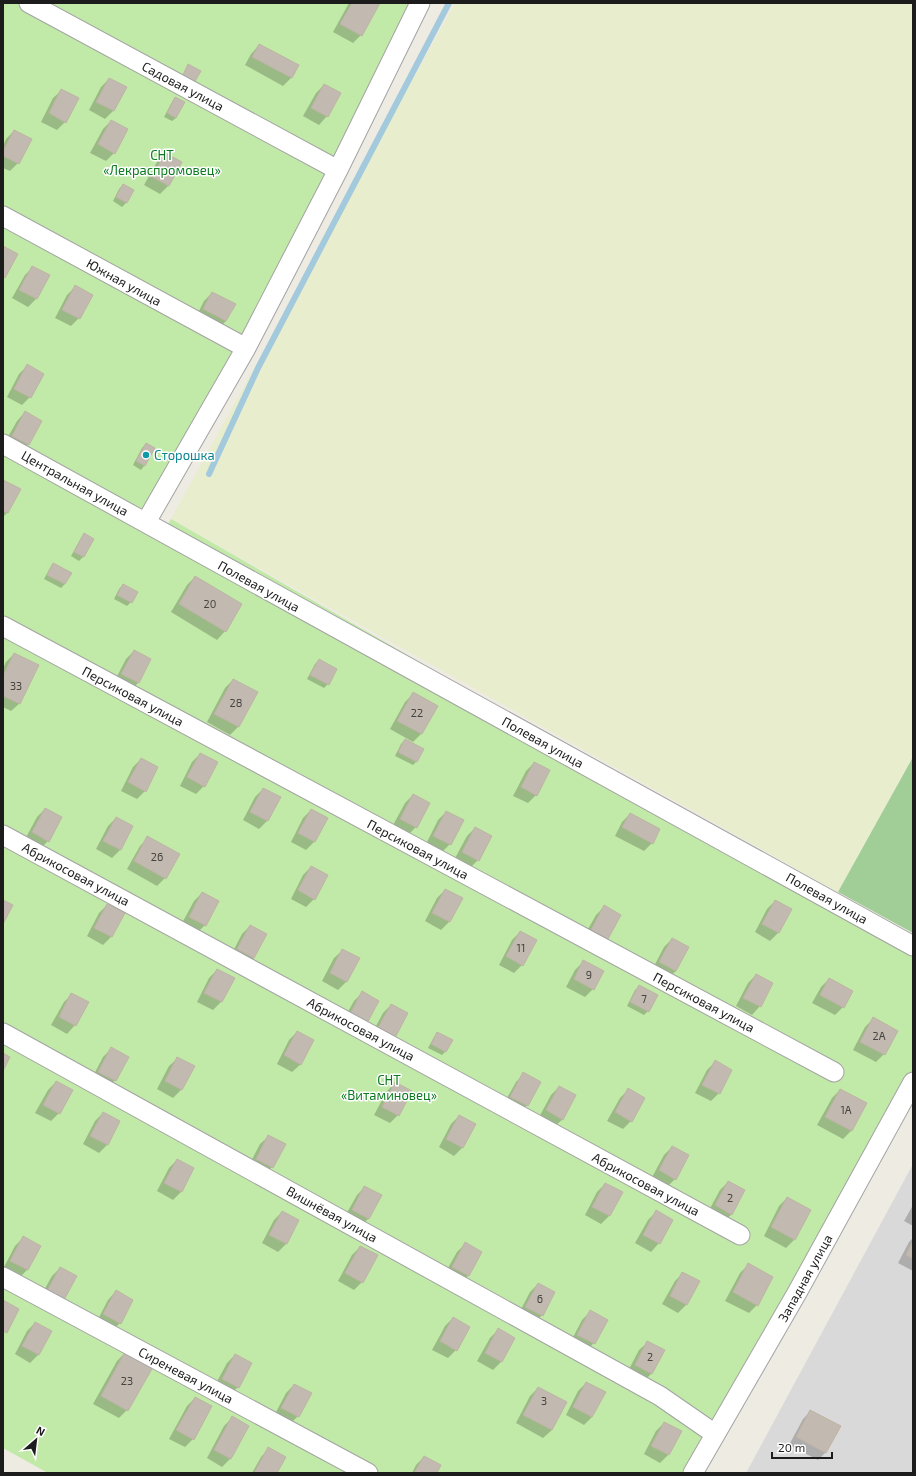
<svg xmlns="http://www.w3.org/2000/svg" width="916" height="1476" font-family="'Exo 2',sans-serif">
	<rect width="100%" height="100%" fill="#eeebe2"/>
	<path fill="#dad9d9" d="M913,1164v309h-167z"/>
	<path fill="#e8edcd" d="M455,3h458v754l-75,135 -667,-373z"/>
	<path fill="#c1e9a7" d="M3,3h417l-274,519 -143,-78z
		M3,450l159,85 9,-16 742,426v133l-227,395h-638l-45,-25z"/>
	<path fill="#a1cd96" d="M913,757v176l-75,-41z"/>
	<path fill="#0003" d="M349,3h29l-17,32 -8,8 -20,-11z
		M259,45l39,21 -7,12 -8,8 -38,-21 6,-11z
		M109,79l16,8 -12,24 -8,8 -16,-9 12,-23z
		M324,85l3,31 -8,9 -16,-9 13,-23z
		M62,90l3,32 -8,8 -16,-8 12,-24z
		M175,98l1,20 -4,3 -8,-4 8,-15z
		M111,121l3,32 -8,8 -16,-8 13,-24z
		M14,131l4,32 -8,8 -7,-3v-22l3,-7z
		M165,154l16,9 -13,23 -8,8 -16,-9 13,-23z
		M123,185l10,6 -7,12 -4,4 -9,-6 6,-12z
		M33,267l15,8 -12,24 -8,8 -16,-9 13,-23z
		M75,287l4,31 -8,8 -16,-8 12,-23z
		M212,293l14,28 -8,8 -22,-12 8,-16z
		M27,366l3,31 -8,8 -15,-8 12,-23z
		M25,412l3,32 -8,8 -16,-8 13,-23z
		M146,444l8,4 -10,18 -3,4 -8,-5 9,-17z
		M3,481l16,8 -12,24 -4,4z
		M85,535l8,4 -10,18 -4,4 -8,-5 10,-18z
		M53,564l17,9 -5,11 -4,4 -17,-9 6,-11z
		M195,577l30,54 -8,9 -46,-28 16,-27z
		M123,585l8,17 -4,4 -13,-7 5,-10z
		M134,651l16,8 -12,24 -8,8 -16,-9 12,-23z
		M14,654l6,49 -9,8 -8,-4v-39l3,-6z
		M319,660l9,24 -4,4 -17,-9 8,-15z
		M233,680l23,12 -18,35 -8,8 -23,-13 18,-34z
		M413,694l23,12 -15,28 -8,8 -23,-13 15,-27z
		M405,740l11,22 -3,3 -18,-9 6,-12z
		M200,754l4,32 -8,8 -16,-8 12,-24z
		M141,759l4,32 -8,8 -16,-8 12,-24z
		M534,763l2,32 -8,8 -15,-7 13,-25z
		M263,789l4,32 -8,8 -16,-9 12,-23z
		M413,795l3,32 -8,8 -16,-8 13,-24z
		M45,809l3,32 -8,8 -16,-8 13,-24z
		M311,810l16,8 -13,24 -8,8 -15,-8 12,-24z
		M446,812l4,32 -8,8 -16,-8 12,-24z
		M630,814l22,29 -8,8 -29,-15 7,-14z
		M116,818l16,9 -12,23 -8,8 -16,-9 12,-23z
		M475,828l3,32 -8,8 -16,-8 13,-24z
		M148,838l17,40 -8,8 -30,-17 13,-23z
		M311,867l3,32 -8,8 -15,-8 12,-24z
		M445,890l16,9 -12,23 -8,8 -16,-9 12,-23z
		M202,893l3,32 -8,8 -16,-8 13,-24z
		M775,901l16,9 -13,23 -8,8 -15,-9 12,-23z
		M107,905l16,8 -12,24 -8,8 -16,-9 12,-23z
		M604,907l3,32 -8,8 -16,-9 13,-23z
		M250,926l4,32 -9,8 -15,-9 12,-23z
		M520,932l2,33 -8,8 -15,-8 13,-25z
		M672,939l4,32 -9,8 -15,-9 12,-23z
		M343,950l15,8 -12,24 -8,8 -16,-9 12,-23z
		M583,962l10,27 -8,8 -19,-10 9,-17z
		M217,970l16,8 -12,24 -8,8 -16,-8 12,-24z
		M756,975l16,8 -12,23 -8,9 -16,-9 12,-23z
		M829,979l14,28 -8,8 -23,-12 9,-16z
		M639,987l9,24 -4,4 -17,-9 8,-16z
		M362,993l16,8 -37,23 13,-23z
		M72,994l3,31 -8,9 -16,-9 13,-23z
		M391,1005l16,9 -37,23 13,-24z
		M873,1019l11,35 -8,8 -23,-12 12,-23z
		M297,1032l4,32 -9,8 -15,-8 12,-24z
		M437,1033l14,7 -6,12 -3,3 -14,-7 6,-11z
		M111,1049l16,8 -12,23 -8,9 -16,-9 12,-23z
		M178,1058l16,9 -13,23 -8,8 -16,-9 12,-23z
		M715,1062l4,31 -8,8 -16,-8 12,-23z
		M524,1074l3,31 -8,9 -16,-9 13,-23z
		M56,1082l3,31 -8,8 -16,-8 13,-23z
		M395,1083l3,32 -8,8 -16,-8 13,-24z
		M559,1087l4,32 -9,8 -16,-8 13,-24z
		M628,1090l3,31 -8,8 -16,-8 13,-23z
		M840,1090l25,14 -14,27 -8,8 -26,-14 15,-27z
		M103,1113l16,9 -12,23 -8,8 -16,-9 12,-23z
		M459,1116l16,8 -13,24 -8,8 -15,-9 12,-23z
		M269,1136l3,31 -8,9 -16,-9 12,-23z
		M672,1147l3,32 -8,8 -16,-8 13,-24z
		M177,1160l16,8 -12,24 -8,8 -16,-9 12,-23z
		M728,1182l4,32 -9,8 -16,-8 13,-24z
		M605,1184l16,8 -12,24 -8,8 -16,-9 12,-23z
		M365,1187l15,8 -12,24 -8,8 -16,-9 13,-23z
		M787,1198l7,42 -8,8 -22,-12 15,-30z
		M913,1205v21l-9,-5z
		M282,1212l16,8 -12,24 -8,8 -16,-9 12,-23z
		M656,1212l3,31 -8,9 -16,-9 13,-23z
		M23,1238l16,8 -12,24 -8,8 -16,-9 12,-23z
		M913,1238v33l-15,-8 11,-21z
		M465,1244l3,32 -8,8 -16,-9 13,-23z
		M360,1247l2,35 -8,8 -16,-9 14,-26z
		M748,1265l9,40 -8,8 -24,-12 15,-28z
		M60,1268l-5,40 -16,-9 13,-23z
		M683,1273l3,32 -8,8 -16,-9 13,-23z
		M538,1284l16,8 -12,23 -8,9 -16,-9 12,-23z
		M116,1291l4,32 -8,8 -16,-8 12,-23z
		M590,1312l4,31 -8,8 -16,-8 12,-23z
		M453,1318l3,32 -8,8 -16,-8 13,-24z
		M35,1323l16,9 -13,23 -8,8 -15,-9 12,-23z
		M498,1330l3,32 -8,8 -16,-9 13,-23z
		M648,1342l15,8 -12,24 -8,8 -16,-9 12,-23z
		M125,1353l2,57 -8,8 -26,-14 24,-43z
		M235,1355l3,32 -8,8 -16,-8 13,-24z
		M586,1383l6,34 -8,8 -18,-10 12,-24z
		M294,1385l4,31 -8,8 -16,-8 12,-23z
		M538,1388l28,15 -14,27 -9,8 -27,-15 14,-27z
		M195,1398l-2,41 -8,8 -16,-8 18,-33z
		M811,1411l15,41 -8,8 -29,-15 14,-26z
		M232,1418l16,8 -18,33 -8,8 -15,-9 17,-32z
		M664,1423l16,8 -12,24 -8,8 -16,-9 12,-23z
		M269,1449l7,24h-24l9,-16z
		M424,1457l12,16h-24l4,-8z"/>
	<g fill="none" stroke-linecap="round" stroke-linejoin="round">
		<path stroke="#a2c9dc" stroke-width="6" d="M209,474l49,-106 191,-365"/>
	</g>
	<path fill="#c2bab1" stroke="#bfb3a4" d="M352,3h28l-18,33 -22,-12z
		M259,44l40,21 -7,13 -40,-21z
		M188,64l13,7 -7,12 -12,-6z
		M109,78l18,9 -13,24 -18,-9z
		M324,84l17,9 -13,24 -17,-9z
		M61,89l18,9 -13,25 -17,-10z
		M175,97l10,5 -9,16 -9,-5z
		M111,120l17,9 -13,25 -17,-10z
		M14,130l18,9 -13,25 -16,-8v-5z
		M165,153l17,9 -13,24 -17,-9z
		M123,184l11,6 -7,13 -11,-6z
		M3,246l15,8 -13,24 -2,-1z
		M32,266l18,9 -13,24 -18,-9z
		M75,285l18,10 -13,24 -18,-9z
		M212,292l24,12 -10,17 -23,-12z
		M27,364l17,10 -13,24 -17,-9z
		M25,411l17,10 -13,24 -17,-9z
		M146,443l9,5 -10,18 -9,-5z
		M3,480l18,9 -13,24 -5,-2z
		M84,533l10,6 -10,18 -10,-5z
		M53,563l19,10 -7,11 -18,-9z
		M195,576l47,28 -16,28 -47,-28z
		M123,584l15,8 -6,11 -15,-8z
		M134,650l17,9 -12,24 -18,-9z
		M14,653l25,12 -19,39 -17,-8v-20z
		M319,659l18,10 -8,16 -19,-10z
		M233,679l25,13 -19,35 -25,-13z
		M413,692l25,14 -16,28 -25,-13z
		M405,739l19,10 -7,13 -19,-10z
		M200,753l18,9 -13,25 -18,-10z
		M141,758l17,9 -12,25 -18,-10z
		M534,762l16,8 -13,26 -16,-9z
		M263,788l18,9 -13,24 -18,-9z
		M413,794l17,9 -13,25 -17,-9z
		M45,808l17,9 -13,25 -17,-10z
		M311,809l17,9 -13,24 -17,-9z
		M446,811l18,9 -13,25 -18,-9z
		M630,813l30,16 -7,15 -31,-17z
		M116,817l17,9 -12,24 -18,-9z
		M475,827l17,9 -13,25 -17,-9z
		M147,836l33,18 -14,25 -32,-18z
		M311,866l17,9 -13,25 -17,-10z
		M445,889l18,9 -13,24 -18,-9z
		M202,892l17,9 -13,25 -17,-9z
		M3,900l10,5 -10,19z
		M775,900l17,9 -13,24 -17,-9z
		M107,904l18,9 -13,24 -18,-9z
		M604,905l17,10 -13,24 -17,-9z
		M250,925l17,9 -13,24 -17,-9z
		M520,931l17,9 -14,26 -17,-10z
		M672,938l17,9 -13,24 -17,-9z
		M342,949l18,9 -13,24 -17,-9z
		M583,960l21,11 -10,19 -20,-11z
		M217,969l18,9 -13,24 -18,-9z
		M756,974l17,9 -12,24 -18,-9z
		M829,978l24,13 -9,17 -24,-13z
		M639,985l19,10 -9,17 -19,-10z
		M362,991l17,10 -13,24 -17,-9z
		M71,993l18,9 -13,24 -17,-9z
		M391,1004l17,9 -13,25 -17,-10z
		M873,1017l25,14 -13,24 -25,-13z
		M297,1031l17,9 -13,25 -17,-10z
		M437,1032l16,8 -7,12 -15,-8z
		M111,1047l18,10 -13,24 -18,-9z
		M3,1053l7,4 -7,14z
		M177,1057l18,9 -13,24 -17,-9z
		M715,1060l17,10 -12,24 -18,-9z
		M523,1072l18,10 -13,24 -18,-9z
		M56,1081l17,9 -13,24 -17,-9z
		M395,1082l17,9 -13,25 -17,-9z
		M559,1086l17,9 -13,25 -17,-10z
		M628,1088l17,10 -13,24 -17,-10z
		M840,1089l27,14 -15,28 -27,-14z
		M103,1112l17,9 -12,24 -18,-9z
		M459,1115l17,9 -13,24 -17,-9z
		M268,1135l18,9 -13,24 -17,-9z
		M672,1146l17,9 -13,25 -17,-10z
		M177,1159l17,9 -12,24 -18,-9z
		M728,1181l17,9 -13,25 -17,-10z
		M605,1183l18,9 -13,24 -18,-9z
		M364,1186l18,9 -13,24 -17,-9z
		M787,1197l24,13 -16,30 -24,-13z
		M656,1210l17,10 -13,24 -17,-9z
		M282,1211l17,9 -12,24 -18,-9z
		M23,1236l18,10 -13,24 -18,-9z
		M913,1241v18l-7,-4z
		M465,1242l17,10 -13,24 -17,-9z
		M360,1246l18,9 -15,28 -18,-10z
		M748,1263l25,14 -15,29 -25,-14z
		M60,1267l17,9 -13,24 -17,-9z
		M682,1272l18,9 -13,24 -17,-9z
		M538,1283l17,9 -12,24 -18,-9z
		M116,1290l17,10 -12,24 -18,-10z
		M3,1300l16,9 -12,24 -4,-2z
		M590,1310l18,10 -13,24 -18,-9z
		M453,1317l17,10 -13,24 -17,-10z
		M35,1322l17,9 -13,24 -17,-9z
		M498,1328l17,10 -13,24 -17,-9z
		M647,1341l18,9 -13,24 -17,-9z
		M125,1352l28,15 -25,44 -27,-15z
		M235,1354l17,9 -13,25 -17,-9z
		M586,1382l20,10 -14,25 -19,-10z
		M294,1384l18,9 -13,24 -18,-9z
		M538,1387l29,15 -15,28 -29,-15z
		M195,1397l17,9 -18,34 -18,-10z
		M810,1410l31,16 -15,27 -30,-16z
		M232,1416l17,10 -18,33 -17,-9z
		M664,1422l18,9 -13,24 -18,-9z
		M268,1447l18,10 -9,16h-23z
		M424,1456l17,9 -4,8h-23z"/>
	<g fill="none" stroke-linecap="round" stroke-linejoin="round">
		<g stroke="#a3a3a3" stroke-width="21">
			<path id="street" d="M29,3l309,167
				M3,216l243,132
				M3,444l910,502
				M146,522l100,-174 92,-178 82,-167
				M3,626l831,446
				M3,835l737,400
				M3,1033l657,363 55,38
				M3,1277l365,196
				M693,1473l105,-182 115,-209"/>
		</g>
		<use href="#street" stroke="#fff" stroke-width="19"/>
	</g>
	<circle fill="#0f9aa8" stroke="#fff" stroke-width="1.5" cx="146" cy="455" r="4"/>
	<g text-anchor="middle" stroke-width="3" stroke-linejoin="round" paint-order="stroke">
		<g font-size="11" fill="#464441">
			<text x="210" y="608">20</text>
			<text x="16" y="690">33</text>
			<text x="236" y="707">28</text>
			<text x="417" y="717">22</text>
			<text x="157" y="861">26</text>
			<text x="521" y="952">11</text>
			<text x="589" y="979">9</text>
			<text x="644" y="1003">7</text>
			<text x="879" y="1040">2А</text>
			<text x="846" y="1114">1А</text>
			<text x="730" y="1202">2</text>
			<text x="540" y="1303">6</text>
			<text x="650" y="1361">2</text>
			<text x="127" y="1385">23</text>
			<text x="544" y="1405">3</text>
		</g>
		<g font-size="13" fill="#1c1c1c" stroke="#fff">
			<text transform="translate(183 86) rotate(28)" y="5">Садовая улица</text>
			<text transform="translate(124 282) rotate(29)" y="5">Южная улица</text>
			<text transform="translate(75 483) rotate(29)" y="5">Центральная улица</text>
			<text transform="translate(259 586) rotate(29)" y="5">Полевая улица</text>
			<text transform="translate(133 696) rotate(28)" y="5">Персиковая улица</text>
			<text transform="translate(543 742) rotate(29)" y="5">Полевая улица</text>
			<text transform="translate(418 849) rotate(28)" y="5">Персиковая улица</text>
			<text transform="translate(76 874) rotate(28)" y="5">Абрикосовая улица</text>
			<text transform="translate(827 898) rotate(29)" y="5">Полевая улица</text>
			<text transform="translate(704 1002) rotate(28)" y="5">Персиковая улица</text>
			<text transform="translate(361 1029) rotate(28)" y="5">Абрикосовая улица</text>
			<text transform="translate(646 1184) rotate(28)" y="5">Абрикосовая улица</text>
			<text transform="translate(332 1214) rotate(29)" y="5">Вишнёвая улица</text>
			<text transform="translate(805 1278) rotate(-61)" y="5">Западная улица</text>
			<text transform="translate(186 1375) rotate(28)" y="5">Сиреневая улица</text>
		</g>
		<g font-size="13" fill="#0b791e" stroke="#fff">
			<text x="162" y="160">СНТ<tspan x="162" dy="15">«Лекраспромовец»</tspan></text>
			<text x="389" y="1085">СНТ<tspan x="389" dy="15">«Витаминовец»</tspan></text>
		</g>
		<g font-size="13" fill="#0d838f" stroke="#fff" text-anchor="start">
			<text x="154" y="460">Сторошка</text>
		</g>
	</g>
	<rect width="916" height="1476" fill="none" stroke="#1c1c1c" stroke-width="8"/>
	<g transform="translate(36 1440) rotate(28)" stroke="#ffffff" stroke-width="3" paint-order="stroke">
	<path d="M0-3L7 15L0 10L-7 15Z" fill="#1c1c1c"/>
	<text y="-6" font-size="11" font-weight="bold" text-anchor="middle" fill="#1c1c1c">N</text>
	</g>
	<path d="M772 1452v6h60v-6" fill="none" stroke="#1c1c1c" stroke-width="2"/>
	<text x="778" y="1452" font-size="12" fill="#1c1c1c" stroke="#ffffff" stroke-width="3" paint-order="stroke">20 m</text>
</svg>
